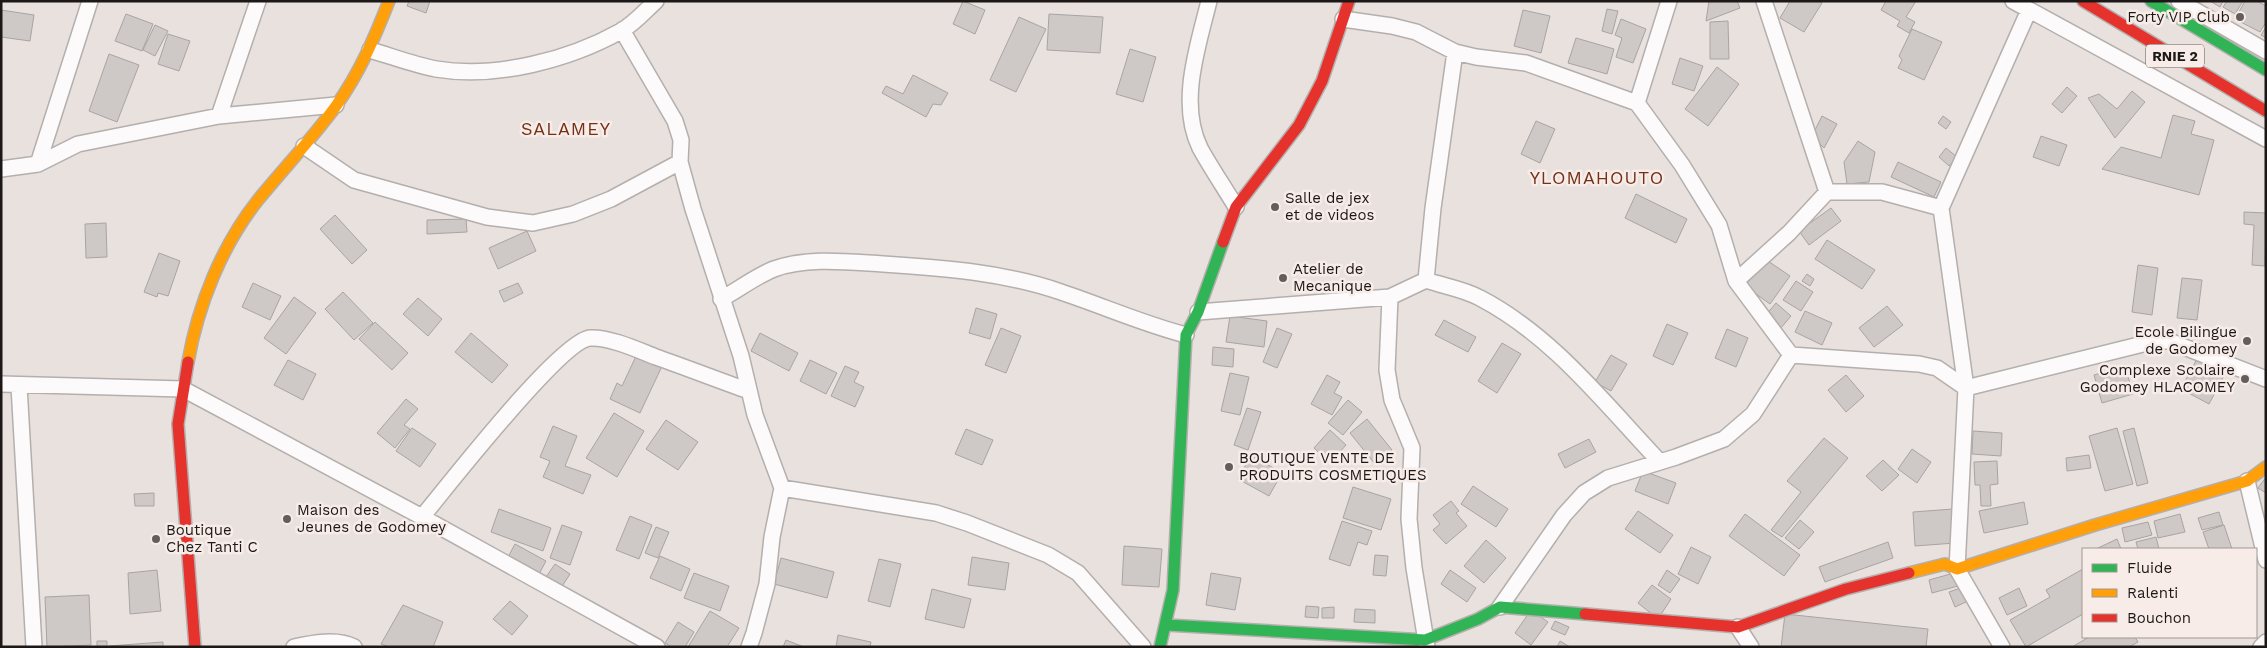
<svg xmlns="http://www.w3.org/2000/svg" width="2267" height="648" font-family="'Work Sans',sans-serif">
	<rect width="100%" height="100%" fill="#e8e1de"/>
	<path fill="#cec9c7" stroke="#a9a4a3" d="M409,1h21l-4,12 -19,-7z
		M963,1l22,9 -10,24 -22,-10z
		M1709,1h28l3,7 -34,13z
		M1790,1h28l4,2 -18,29 -24,-14z
		M1886,1h30l-10,16 9,5 -6,11 -12,-7 3,-5 -19,-11z
		M2210,1h13l-3,6z
		M2227,1h16l-8,13 -12,-7z
		M2245,1h12l9,5v16l-6,10 -25,-13z
		M1607,9l11,2 -6,23 -10,-3z
		M1,10l33,5 -4,26 -29,-4z
		M1523,10l27,6 -9,37 -27,-7z
		M126,14l27,10 -11,27 -27,-10z
		M1049,14l54,3 -3,36 -53,-3z
		M1019,17l27,12 -30,63 -26,-12z
		M1621,19l25,10 -13,34 -17,-6 6,-19 -7,-3z
		M1728,21l1,38h-19v-37z
		M155,25l13,6 -13,25 -12,-6z
		M2266,27v11l-5,-3z
		M1912,29l30,13 -18,38 -26,-12 4,-8 -3,-4z
		M168,34l22,7 -11,30 -21,-7z
		M1576,38l38,11 -7,25 -39,-11z
		M1130,49l26,8 -13,45 -27,-8z
		M109,54l30,11 -22,57 -28,-11z
		M1680,58l23,8 -9,25 -22,-7z
		M1717,67l22,17 -31,42 -23,-17z
		M913,75l35,18 -7,12 -8,-1 -7,13 -44,-24 4,-7 17,8z
		M2067,87l10,9 -15,17 -10,-9z
		M2132,91l13,11 -30,36 -27,-40 11,-4 18,15z
		M2173,115l22,6 -4,13 23,6 -15,55 -97,-26 19,-22 40,11z
		M1822,116l15,8 -13,24 -12,-12z
		M1943,116l8,6 -5,7 -8,-6z
		M1536,121l19,8 -15,34 -19,-9z
		M2041,136l26,9 -8,21 -26,-9z
		M1858,141l17,11 -6,30 -22,2 -3,-22z
		M1946,148l11,9 -8,9 -10,-9z
		M1898,162l43,20 -7,15 -43,-20z
		M1636,194l51,25 -11,24 -51,-25z
		M1831,208l10,13 -32,24 -10,-14z
		M2244,212l22,1 -1,53 -13,-1 2,-40 -10,-1z
		M335,215l32,35 -15,14 -32,-35z
		M466,219l1,13 -40,2v-14z
		M106,223l1,34 -21,1 -1,-34z
		M527,231l9,20 -38,18 -9,-21z
		M1827,240l48,30 -13,19 -47,-30z
		M159,253l21,8 -12,35 -10,-3 -1,4 -13,-5z
		M1765,259l25,17 -20,28 -25,-18z
		M2138,265l20,3 -6,47 -20,-3z
		M1807,274l7,5 -4,7 -8,-5z
		M2182,278l20,2 -5,40 -20,-2z
		M1796,281l17,11 -12,19 -18,-11z
		M253,283l28,13 -11,24 -28,-13z
		M518,283l5,10 -19,9 -5,-11z
		M343,292l30,31 -19,17 -29,-31z
		M294,297l22,16 -30,41 -22,-16z
		M418,298l24,21 -14,17 -25,-22z
		M1776,303l15,13 -11,13 -15,-13z
		M1887,306l16,19 -29,22 -15,-19z
		M976,308l21,6 -7,25 -21,-6z
		M1805,311l27,12 -10,22 -27,-13z
		M1230,316l37,5 -3,26 -38,-5z
		M1444,320l32,17 -8,15 -33,-17z
		M375,322l33,31 -16,17 -33,-31z
		M1667,324l21,9 -15,32 -20,-9z
		M1001,328l20,8 -15,37 -21,-8z
		M1277,328l15,6 -15,34 -14,-6z
		M1727,329l21,9 -12,29 -21,-9z
		M471,333l37,32 -16,18 -37,-31z
		M760,333l38,20 -9,18 -38,-20z
		M1502,343l19,11 -24,39 -19,-12z
		M1213,347l21,2 -1,18 -21,-2z
		M638,352l25,12 -23,49 -30,-14 7,-16 5,3z
		M1611,355l16,9 -16,27 -16,-9z
		M2199,355l28,15 -18,34 -28,-15z
		M288,360l28,14 -13,26 -29,-15z
		M810,360l27,13 -11,21 -26,-13z
		M845,366l14,6 -5,10 10,5 -9,20 -24,-11z
		M2125,366l8,28 -31,9 -8,-28z
		M1230,373l19,4 -9,38 -19,-4z
		M1327,375l13,7 -6,11 8,4 -10,18 -21,-11z
		M1846,375l18,21 -18,16 -18,-22z
		M406,399l12,10 -14,16 6,4 -15,19 -18,-15z
		M1348,400l14,12 -19,23 -15,-12z
		M1247,408l14,4 -13,38 -14,-5z
		M614,413l30,18 -27,46 -31,-19z
		M1367,419l25,31 -17,14 -25,-31z
		M666,420l32,22 -20,28 -32,-21z
		M553,426l24,10 -12,30 26,9 -8,19 -40,-17 7,-16 -10,-4z
		M412,428l24,16 -16,23 -24,-16z
		M2117,428l16,56 -28,7 -16,-55z
		M2134,428l14,55 -11,3 -14,-55z
		M966,429l27,11 -11,25 -27,-11z
		M1330,430l16,15 -16,18 -16,-15z
		M1973,431l29,2 -1,23 -29,-2z
		M1824,438l24,20 -66,79 -11,-7 30,-38 -14,-11z
		M1589,439l7,13 -31,16 -7,-14z
		M1912,449l19,13 -14,21 -19,-14z
		M1251,455l31,18 -13,23 -31,-17z
		M2089,455l2,13 -24,3 -1,-13z
		M1883,460l16,15 -17,16 -16,-15z
		M1997,461l1,23 -8,1 1,21h-10l-1,-21h-5l-1,-23z
		M1643,471l33,12 -8,21 -33,-13z
		M2266,477v16l-8,-5z
		M1473,486l35,23 -12,18 -35,-23z
		M1353,487l38,12 -10,31 -38,-12z
		M154,493v13h-19l-1,-12z
		M1451,501l8,10 -3,2 11,13 -21,18 -13,-14 7,-6 -7,-9z
		M2024,502l4,22 -44,9 -5,-22z
		M499,509l52,19 -8,23 -52,-19z
		M1953,509l2,34 -40,3 -2,-34z
		M1638,511l35,24 -13,18 -35,-24z
		M2219,512l4,13 -21,5 -4,-12z
		M1745,514l55,41 -16,21 -55,-40z
		M2180,514l5,18 -27,6 -4,-17z
		M630,516l22,9 -13,34 -23,-9z
		M1800,520l14,12 -15,17 -14,-11z
		M1342,521l30,10 -5,14 -9,-3 -8,24 -21,-7z
		M2148,522l4,13 -27,7 -3,-14z
		M562,525l20,7 -12,33 -20,-7z
		M2224,525l8,24h-23l-6,-17z
		M656,527l13,5 -11,26 -13,-5z
		M2156,537l3,12h-21l-2,-7z
		M2117,539l4,10h-25z
		M1486,540l20,18 -22,25 -20,-17z
		M1888,542l5,16 -68,24 -6,-15z
		M515,544l31,17 -7,13 -31,-17z
		M1124,546l38,3 -3,38 -37,-2z
		M1691,547l20,10 -13,27 -20,-10z
		M1375,555l13,1 -2,20 -13,-1z
		M660,556l30,13 -9,22 -31,-13z
		M972,557l37,6 -4,27 -37,-5z
		M781,558l53,14 -7,26 -53,-14z
		M879,559l22,5 -11,43 -22,-6z
		M555,564l15,10 -9,14 -15,-11z
		M2083,569v45l-57,33 -16,-27 40,-23 -4,-7z
		M157,570l4,41 -31,3 -2,-41z
		M1450,570l26,18 -9,14 -26,-18z
		M1667,570l13,9 -10,14 -12,-8z
		M694,573l35,13 -9,25 -36,-13z
		M1211,573l30,5 -6,32 -29,-5z
		M1954,573l4,13 -26,7 -3,-13z
		M1652,585l19,14 -13,20 -20,-16z
		M1963,587l5,14 -13,6 -6,-15z
		M2019,588l8,18 -20,9 -8,-17z
		M932,589l39,10 -7,29 -39,-9z
		M89,595l2,50 -44,2 -2,-50z
		M510,601l18,15 -16,19 -19,-16z
		M403,605l40,17 -10,25h-44l-8,-3z
		M1306,606l13,1 -1,11 -13,-1z
		M1334,607v11h-12v-10z
		M1355,609l20,1v13l-21,-1z
		M1531,610l17,12 -17,23 -16,-12z
		M710,611l29,17 -12,19h-39z
		M1785,614l143,15 -2,18h-145z
		M1555,621l14,6 -4,8 -14,-6z
		M678,622l16,10 -9,15h-13l-7,-4z
		M838,635l33,7 -1,5h-34z
		M2089,637h46l3,5 -9,5h-57z
		M786,640l18,7h-21z
		M97,641h10v6h-10z
		M1560,641l10,6h-13z
		M163,642v5h-53l-1,-1z"/>
	<g fill="none" stroke-linecap="round" stroke-linejoin="round">
		<g stroke="#b4afad" stroke-width="18">
			<path id="street" d="M1209,1c-11,45 -31,102 -9,147 11,20 24,39 36,59
				M2013,1l253,138
				M2179,1l87,50
				M1343,19l49,7 24,6 39,20 21,5 50,6 111,40 45,62 37,60 17,56 55,74 128,9 18,4 29,20 189,-47h14l97,38
				M622,30l53,91 6,19 -1,22 13,47 48,147 14,59 27,73 -10,49 -5,47 -13,49 -5,14
				M370,50c21,6 44,15 66,19 60,10 133,-9 185,-38 13,-7 24,-20 35,-30
				M1637,103l32,-102
				M219,116l39,-115
				M304,146l50,34 133,37 46,6 40,-9 38,-15 69,-37
				M38,164l52,-163
				M1,169l37,-5 40,-20 141,-28 117,-11
				M1827,192h55l59,16
				M1426,280l7,-72 22,-156
				M1736,281l53,-48 38,-41 -63,-191
				M1390,297l-3,73 5,30 20,48 -3,71 5,49 13,79
				M721,299c17,-9 35,-23 53,-30 33,-12 74,-7 109,-5 60,4 120,8 178,28 42,14 82,32 125,43
				M1198,312l192,-15 36,-17c17,6 38,9 54,18 73,38 124,105 180,164
				M1,384l182,5 239,128 235,130
				M19,386l15,261
				M2247,481l19,79
				M782,488l154,25 31,10 81,32 30,18 65,74
				M422,517c25,-30 138,-176 168,-179 20,-1 48,12 66,19 31,11 62,23 93,34
				M1500,607l64,-92 20,-22 24,-15 68,-21 48,-18 29,-25 38,-59
				M1738,627l13,20
				M294,647c18,-4 43,-9 60,0
				M2002,647l-45,-78 9,-181 -25,-180 88,-198
				M2261,647l5,-5"/>
		</g>
		<g stroke="#b4afad" stroke-width="14">
			<path id="fast" d="M2151,1l115,69
				M1167,625l258,15 53,-21 22,-12 85,7
				M1160,647l13,-57 13,-255 12,-23 25,-70"/>
		</g>
		<g stroke="#b4afad" stroke-width="14">
			<path id="slow" d="M188,362c10,-57 34,-117 70,-162 26,-32 54,-61 78,-94 24,-34 38,-67 53,-105
				M1909,573l36,-9 12,5 138,-44 152,-44 19,-14"/>
		</g>
		<g stroke="#b4afad" stroke-width="14">
			<path id="jam" d="M2083,1l183,110
				M1223,242l13,-35 63,-82 23,-44 27,-80
				M188,362l-10,62 17,223
				M1585,614l153,13 108,-38 63,-16"/>
		</g>
		<use href="#street" stroke="#fcfafa" stroke-width="15"/>
		<use href="#fast" stroke="#30b455" stroke-width="11"/>
		<use href="#slow" stroke="#ff9f0a" stroke-width="11"/>
		<use href="#jam" stroke="#e5322d" stroke-width="11"/>
	</g>
	<g fill="#635e5d" stroke="#f8ece8" stroke-width="2">
		<circle cx="2240" cy="17" r="5"/>
		<circle cx="1275" cy="207" r="5"/>
		<circle cx="1283" cy="278" r="5"/>
		<circle cx="2247" cy="341" r="5"/>
		<circle cx="2245" cy="379" r="5"/>
		<circle cx="1229" cy="467" r="5"/>
		<circle cx="287" cy="519" r="5"/>
		<circle cx="156" cy="539" r="5"/>
	</g>
	<g text-anchor="middle" stroke-width="5" stroke-linejoin="round" paint-order="stroke">
		<rect fill="#f8ece8" stroke="#5e5856" stroke-width="1" x="2146" y="44.5" width="58" height="23" rx="4"/>
		<g font-size="14" font-weight="bold" fill="#1c1817">
			<text x="2175" y="61">RNIE 2</text>
		</g>
		<g font-size="15" fill="#1c1817" stroke="#f8ece8" text-anchor="start">
			<text x="2230" y="22" text-anchor="end">Forty VIP Club</text>
			<text x="1285" y="203">Salle de jex<tspan x="1285" dy="17">et de videos</tspan></text>
			<text x="1293" y="274">Atelier de<tspan x="1293" dy="17">Mecanique</tspan></text>
			<text x="2237" y="337" text-anchor="end">Ecole Bilingue<tspan x="2237" dy="17">de Godomey</tspan></text>
			<text x="2235" y="375" text-anchor="end">Complexe Scolaire<tspan x="2235" dy="17">Godomey HLACOMEY</tspan></text>
			<text x="1239" y="463">BOUTIQUE VENTE DE<tspan x="1239" dy="17">PRODUITS COSMETIQUES</tspan></text>
			<text x="297" y="515">Maison des<tspan x="297" dy="17">Jeunes de Godomey</tspan></text>
			<text x="166" y="535">Boutique<tspan x="166" dy="17">Chez Tanti C</tspan></text>
		</g>
		<g font-size="18" letter-spacing="1" fill="#733117" stroke="#f8ece8">
			<text x="566" y="135">SALAMEY</text>
			<text x="1597" y="184">YLOMAHOUTO</text>
		</g>
	</g>
	<rect width="2267" height="648" fill="none" stroke="#1c1817" stroke-width="5"/>
	<rect x="2082" y="548" width="175" height="90" fill="#f8ece8" stroke="#a09794"/>
	<rect x="2092" y="564" width="25" height="8" fill="#30b455" stroke="#a09794"/>
	<text x="2127" y="573" font-size="15" fill="#1c1817">Fluide</text>
	<rect x="2092" y="589" width="25" height="8" fill="#ff9f0a" stroke="#a09794"/>
	<text x="2127" y="598" font-size="15" fill="#1c1817">Ralenti</text>
	<rect x="2092" y="614" width="25" height="8" fill="#e5322d" stroke="#a09794"/>
	<text x="2127" y="623" font-size="15" fill="#1c1817">Bouchon</text>
</svg>
